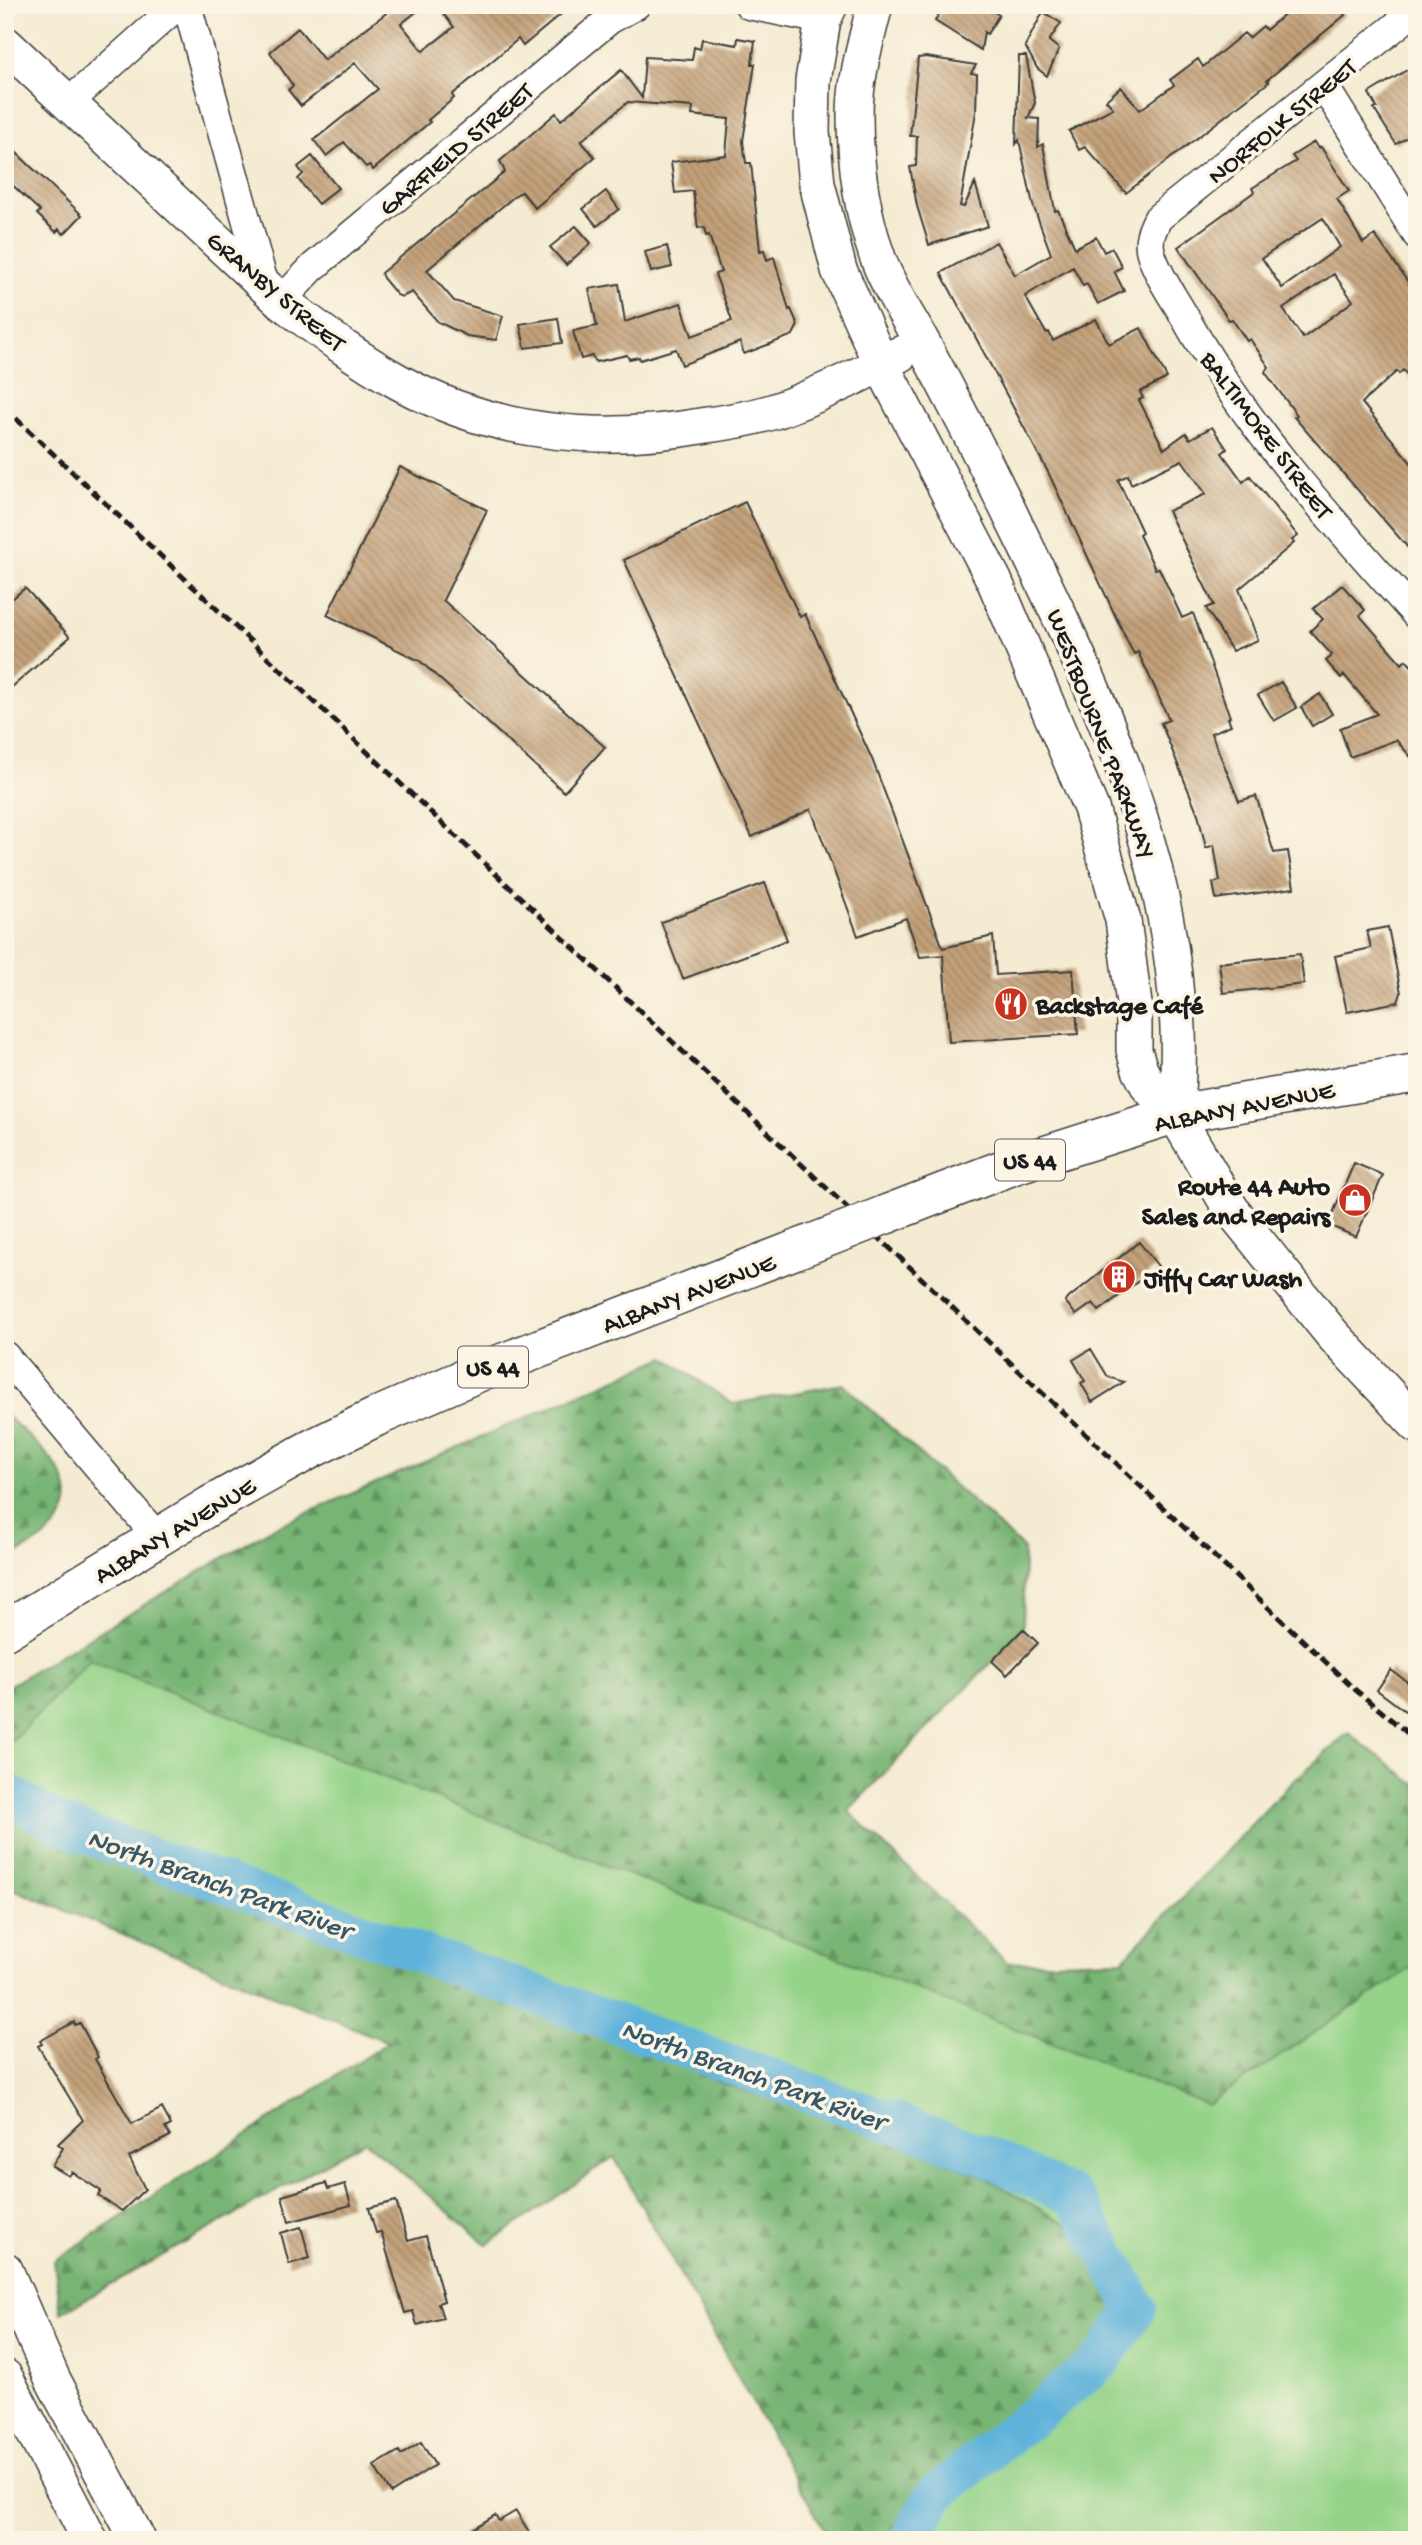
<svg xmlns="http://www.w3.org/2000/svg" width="1422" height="2545" font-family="'Gochi Hand',sans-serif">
	<defs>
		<pattern id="forest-firs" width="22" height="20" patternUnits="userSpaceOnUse" patternTransform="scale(1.75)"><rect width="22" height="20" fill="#78b575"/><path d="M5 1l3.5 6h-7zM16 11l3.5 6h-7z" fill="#62925f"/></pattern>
		<pattern id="building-back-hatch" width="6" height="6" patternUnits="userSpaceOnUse" patternTransform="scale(1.75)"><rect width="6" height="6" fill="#c3a17a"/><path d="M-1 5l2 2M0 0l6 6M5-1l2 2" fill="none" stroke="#9e8263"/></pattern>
	</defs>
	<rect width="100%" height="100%" fill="#fcf5e5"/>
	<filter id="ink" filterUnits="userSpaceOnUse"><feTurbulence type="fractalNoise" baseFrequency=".0143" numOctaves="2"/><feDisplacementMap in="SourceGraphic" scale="14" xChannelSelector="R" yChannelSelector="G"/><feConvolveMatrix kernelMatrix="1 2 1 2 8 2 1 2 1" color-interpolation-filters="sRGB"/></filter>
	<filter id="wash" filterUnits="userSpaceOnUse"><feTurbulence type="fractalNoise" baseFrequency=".00686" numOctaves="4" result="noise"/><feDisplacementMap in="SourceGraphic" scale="28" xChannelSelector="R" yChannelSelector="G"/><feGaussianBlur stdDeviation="1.57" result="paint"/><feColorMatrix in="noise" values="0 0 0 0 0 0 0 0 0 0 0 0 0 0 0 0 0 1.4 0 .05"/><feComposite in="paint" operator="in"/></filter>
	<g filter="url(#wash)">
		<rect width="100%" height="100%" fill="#f4ebd2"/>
		<path fill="url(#forest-firs)" stroke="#4a6848" stroke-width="2" d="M665,1357l68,47 110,-20 181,165 -1,80 -175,182 160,152 115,-3 165,-174 60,-53 69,52v755h-587l-216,-383 -127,88 -122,-104 -304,172 -7,-52 334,-219 -383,-156v-198l268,-160z
			M5,1414c34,33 95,75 42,121 -11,10 -29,17 -42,25z"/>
		<path fill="#95d389" stroke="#587852" stroke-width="2" d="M90,1660l1117,445 210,-141v576h-512l63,-65 76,-51 55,-49 22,-51 -11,-46 -41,-52 -88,-51 -178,-67 -77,-23 -157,-70 -276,-98 -288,-122v-47z"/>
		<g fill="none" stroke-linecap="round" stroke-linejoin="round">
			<path stroke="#5fb2da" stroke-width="40" d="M5,1792l56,33 923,330 91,43 62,110 -35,52 -167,135 -25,45"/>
		</g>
		<g id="blocks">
			<path fill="url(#building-back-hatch)" fill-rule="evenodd" d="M397,5h28l-24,19 22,27 31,-24 -18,-22h136l-49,41 -5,-7 -66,56 2,3 -26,22 2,2 -57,48 -4,-5 -3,2 -22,-25 -18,14 -12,-16 64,-51 -23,-26 -54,43 -13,-16 5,-4 -23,-34 28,-24 26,32z
				M945,5h38l16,10 -12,19 -3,-2 -3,18 -46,-29z
				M1295,5h42l8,10 -78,65 2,2 -143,111 -41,-46 -6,3 -10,-19 44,-23 -7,-8 15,-13 19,23 34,-25 -4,-5 28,-21 5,8 41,-34 5,5 14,-12 3,4z
				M1043,12l18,11 -12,18 10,8 -12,27 -10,-8 -12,-22z
				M738,38l17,3 -3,23h3l-12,77 3,22h5l9,88 4,-1 3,10 7,-3 15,53 2,-1 7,16 -5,10 -49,19 -4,-12 -58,23 -6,-16 -36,11 -1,-3 -10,2 -2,-4 -31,7 -4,-6 -11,3 -8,-28 24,-5 -8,-37 30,-5 6,38 56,-19 11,33 40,-15 -17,-47 6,-2 -12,-37 -3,1 -2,-9 -6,1 -5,-37 -18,2 -4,-31 55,-7 3,-36 -37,-4 1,-8 -65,-5 -47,39 14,16 -60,51 -13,-16 -5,2 -90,76 27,31 49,15 -7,24 -29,-4 -29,-14 -26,-30 -10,5 -5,-2 -14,-17 -2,-5 124,-101 -5,-11 56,-48 5,7 60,-50 21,28 3,-41 47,3 2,-13 6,2 2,-10 35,6z
				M1019,56h7l9,47 -7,15 11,1 -1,28 5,-3 12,67 3,-1 17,38 21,-11 8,15 8,-4 10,19 -8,4 10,20 -26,13 -11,-20 -4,2 -10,-19 -48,29 21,37 3,-1 4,9 43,-22 13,25 32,-16 26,50 -27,14 3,6 -4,2 25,49 22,-16 4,6 22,-12 15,22 -5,4 21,29 7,-6 48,60 -6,4 2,3 -55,46 19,51 -26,11 -26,-43 8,-3 -46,-94 38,-17 -24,-34 -51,24 -3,-9 -10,5 24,52 -3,2 2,5 14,30 4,-1 23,50 11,-5 37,104 -2,1 3,7 -20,8 28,68 17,-5 18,57 14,-2 6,37 -78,11 -3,-16 7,-2 -6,-36 -8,3 -8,-34 -37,-91 8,-3 -15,-34 -16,-34 -4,2 -5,-9 -80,-171 -108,-201 55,-31 19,33 36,-21 -18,-49 -14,-65 -3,4z
				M926,57l50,8 -5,8 6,1 -1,38 -16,94 4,1 11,-24 13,43 -59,19 -12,-39 -7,-39 6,-1 1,-30h-7l8,-78z
				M1417,64v67l-21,13 -22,-35 3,-1 -8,-15z
				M5,142l77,73 -18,19 -5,-5 -3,3 -19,-18 3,-3 -35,-33z
				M1314,142l4,6 3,-1 28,44 -12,8 26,44 12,-8 42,60v93l-14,-18 -4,4 -2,-3 -35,32 55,67v88l-123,-141 3,-2 -32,-43 4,-5 -19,-28 -3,2 -15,-22 -3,1 -51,-73 76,-55 -2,-4 44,-27 -4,-5zM1323,218l17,29 -58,41 -20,-30zM1334,274l19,27 -50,37 -20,-29z
				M312,156l26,32 -20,16 -20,-25 5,-5 -5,-7z
				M606,191l13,18 -22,17 -14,-17z
				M576,226l15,17 -25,22 -16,-18z
				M667,246l5,21 -21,5 -6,-20z
				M558,318l4,25 -37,5 -5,-24z
				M400,467l87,43 -44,90 162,147 -41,45 -144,-131 -93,-46z
				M745,502l55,115 5,-3 67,145 71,189 50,-12 3,39 77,-5 5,64 -129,8 -6,-87 -23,2 -14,-39 -48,18 -47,-127 -59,28 -128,-277z
				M1342,585l23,25 -5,5 1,2 41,47 4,-4 11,12v92l-21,-24 -46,17 -10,-29 37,-14 -33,-39 -3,3 -15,-17 6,-6 -22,-24 13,-12 -10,-10z
				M25,588l45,49 -65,56v-88z
				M1281,682l16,26 -23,13 -16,-26z
				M1320,694l12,20 -20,12 -11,-19z
				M765,883l22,57 -104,39 -22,-57z
				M1388,927l13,66 -3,9 -51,10 -12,-56 36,-8 -4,-17z
				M1300,954l4,30 -81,9 -4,-30z
				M1354,1163l29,12 -27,62 -28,-12z
				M1139,1242l19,24 -59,45 -6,-8 -17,12 -11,-14z
				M1091,1349l17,28 16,5 -32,20 -11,-19 4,-2 -12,-21z
				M1023,1629l15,14 -31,32 -15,-14z
				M1391,1670l26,19v31l-40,-30z
				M74,2022l1,3 5,-2 18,34 -3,2 37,65 30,-16 9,17 -6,3 5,8 -41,21 16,32 -23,22 -24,-15 3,-5 -29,-19 -3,4 -17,-10 11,-18 -5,-4 25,-24 -45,-74 4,-2 -2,-3z
				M326,2183l2,6 17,-5 6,21 -62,17 -7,-26z
				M396,2201l12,40 18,-5 18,65 -6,2 5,15 -26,7 -4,-14 -8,2 -24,-81 -5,1 -7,-25z
				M301,2227l9,31 -21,6 -8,-31z
				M421,2442l14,23 -44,28 -17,-27 25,-15 2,4z
				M516,2511l18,29h-80l41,-25 4,6z"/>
		</g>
	</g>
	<g filter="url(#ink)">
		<use href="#blocks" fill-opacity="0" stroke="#3c3b37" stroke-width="2"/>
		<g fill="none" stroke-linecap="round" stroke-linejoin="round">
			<g stroke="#3c3b37" stroke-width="31">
				<path id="minor" d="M187,5l78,282
					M749,5l74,15
					M1417,9l-259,209c-6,12 -11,22 -7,35 6,21 21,42 32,61 62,112 149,207 234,302
					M1324,86l93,149
					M68,103l110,-98
					M281,301l32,-34 296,-247 27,-15
					M5,1356l153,182"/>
			</g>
			<g stroke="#3c3b37" stroke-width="38">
				<path id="major" d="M830,5l-7,15 -10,61 -1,51 5,52 22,86 42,94 113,216 97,228 32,112 11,84v46l6,20 9,17 26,27 56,95 101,125 85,91
					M875,5c-9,36 -20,73 -20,110 0,48 7,100 24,146 11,29 29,56 44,83 31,57 61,116 89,174 91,184 186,385 163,596
					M5,44l276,257c38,29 76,58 118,81 96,53 202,62 308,43 23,-3 46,-7 68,-14 43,-15 85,-36 125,-57
					M5,2270l48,110 85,160
					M5,2377l85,163"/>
			</g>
			<g stroke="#3c3b37" stroke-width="41">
				<path id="highway" d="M887,1214l127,-49 161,-51 242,-41
					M5,1631l206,-126 98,-55 67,-33 108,-47 360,-139"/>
			</g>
			<use href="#minor" stroke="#fff" stroke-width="28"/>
			<use href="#major" stroke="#fff" stroke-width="35"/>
			<use href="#highway" stroke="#fff" stroke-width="38"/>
			<path stroke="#1c1c1c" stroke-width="5" stroke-dasharray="10 5" stroke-linecap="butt" d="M5,408l1347,1279 65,54"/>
			<g stroke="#3c3b37" stroke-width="41" stroke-linecap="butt">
				<path id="highway-bridge" d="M844,1231l43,-17"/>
			</g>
			<use href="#highway-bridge" stroke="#fff" stroke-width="38"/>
		</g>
	</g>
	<defs>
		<g id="restaurant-disc" transform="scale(1.75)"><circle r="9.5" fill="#c8321e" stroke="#fcf5e5"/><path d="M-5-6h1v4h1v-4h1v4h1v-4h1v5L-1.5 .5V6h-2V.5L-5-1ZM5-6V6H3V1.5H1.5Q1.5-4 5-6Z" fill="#fff"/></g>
		<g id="shop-disc" transform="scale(1.75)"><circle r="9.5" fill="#c8321e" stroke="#fcf5e5"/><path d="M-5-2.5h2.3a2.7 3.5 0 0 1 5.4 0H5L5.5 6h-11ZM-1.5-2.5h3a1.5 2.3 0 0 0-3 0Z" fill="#fff"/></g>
		<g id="building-disc" transform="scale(1.75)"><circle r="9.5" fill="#c8321e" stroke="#fcf5e5"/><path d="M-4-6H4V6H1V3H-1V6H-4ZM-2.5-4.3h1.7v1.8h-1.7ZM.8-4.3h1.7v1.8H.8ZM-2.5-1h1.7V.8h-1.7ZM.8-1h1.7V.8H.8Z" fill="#fff"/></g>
	</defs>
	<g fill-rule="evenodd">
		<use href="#restaurant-disc" x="1011" y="1004"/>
		<use href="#shop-disc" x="1355" y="1200"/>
		<use href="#building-disc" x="1119" y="1277"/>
	</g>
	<g text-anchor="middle" stroke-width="7" stroke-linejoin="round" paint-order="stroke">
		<g fill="#fcf5e5" stroke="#5f5d58" stroke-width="2">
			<rect x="995" y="1139.5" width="70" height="41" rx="5"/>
			<rect x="458" y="1346.5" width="70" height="41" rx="5"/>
		</g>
		<g font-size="24" font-weight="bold" fill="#1c1c1c">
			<text x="1030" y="1168">US 44</text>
			<text x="493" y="1375">US 44</text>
		</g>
		<g font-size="26" fill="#1c1c1c" stroke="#fcf5e5">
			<text transform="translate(1281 120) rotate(-39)" y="9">NORFOLK STREET</text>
			<text transform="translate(455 148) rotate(-40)" y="9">GARFIELD STREET</text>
			<text transform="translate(277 290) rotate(40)" y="9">GRANBY STREET</text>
			<text transform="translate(1268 434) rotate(53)" y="9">BALTIMORE STREET</text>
			<text transform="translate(1103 733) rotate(69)" y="9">WESTBOURNE PARKWAY</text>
			<text transform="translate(1244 1105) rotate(-11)" y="9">ALBANY AVENUE</text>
			<text transform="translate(688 1292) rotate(-21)" y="9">ALBANY AVENUE</text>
			<text transform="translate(174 1529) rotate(-31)" y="9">ALBANY AVENUE</text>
		</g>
		<g font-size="26" font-weight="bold" fill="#1c1c1c" stroke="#fcf5e5" text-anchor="start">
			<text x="1036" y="1013">Backstage Café</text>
			<text x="1330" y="1194" text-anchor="end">Route 44 Auto<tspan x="1330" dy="30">Sales and Repairs</tspan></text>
			<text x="1144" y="1286">Jiffy Car Wash</text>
		</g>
		<g font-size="28" font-style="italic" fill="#375868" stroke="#fcf5e5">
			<text transform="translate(220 1882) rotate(20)" y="10">North Branch Park River</text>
			<text transform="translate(754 2073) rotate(20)" y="10">North Branch Park River</text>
		</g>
	</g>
	<rect width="1422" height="2545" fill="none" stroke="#fcf5e5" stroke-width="28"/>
</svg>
